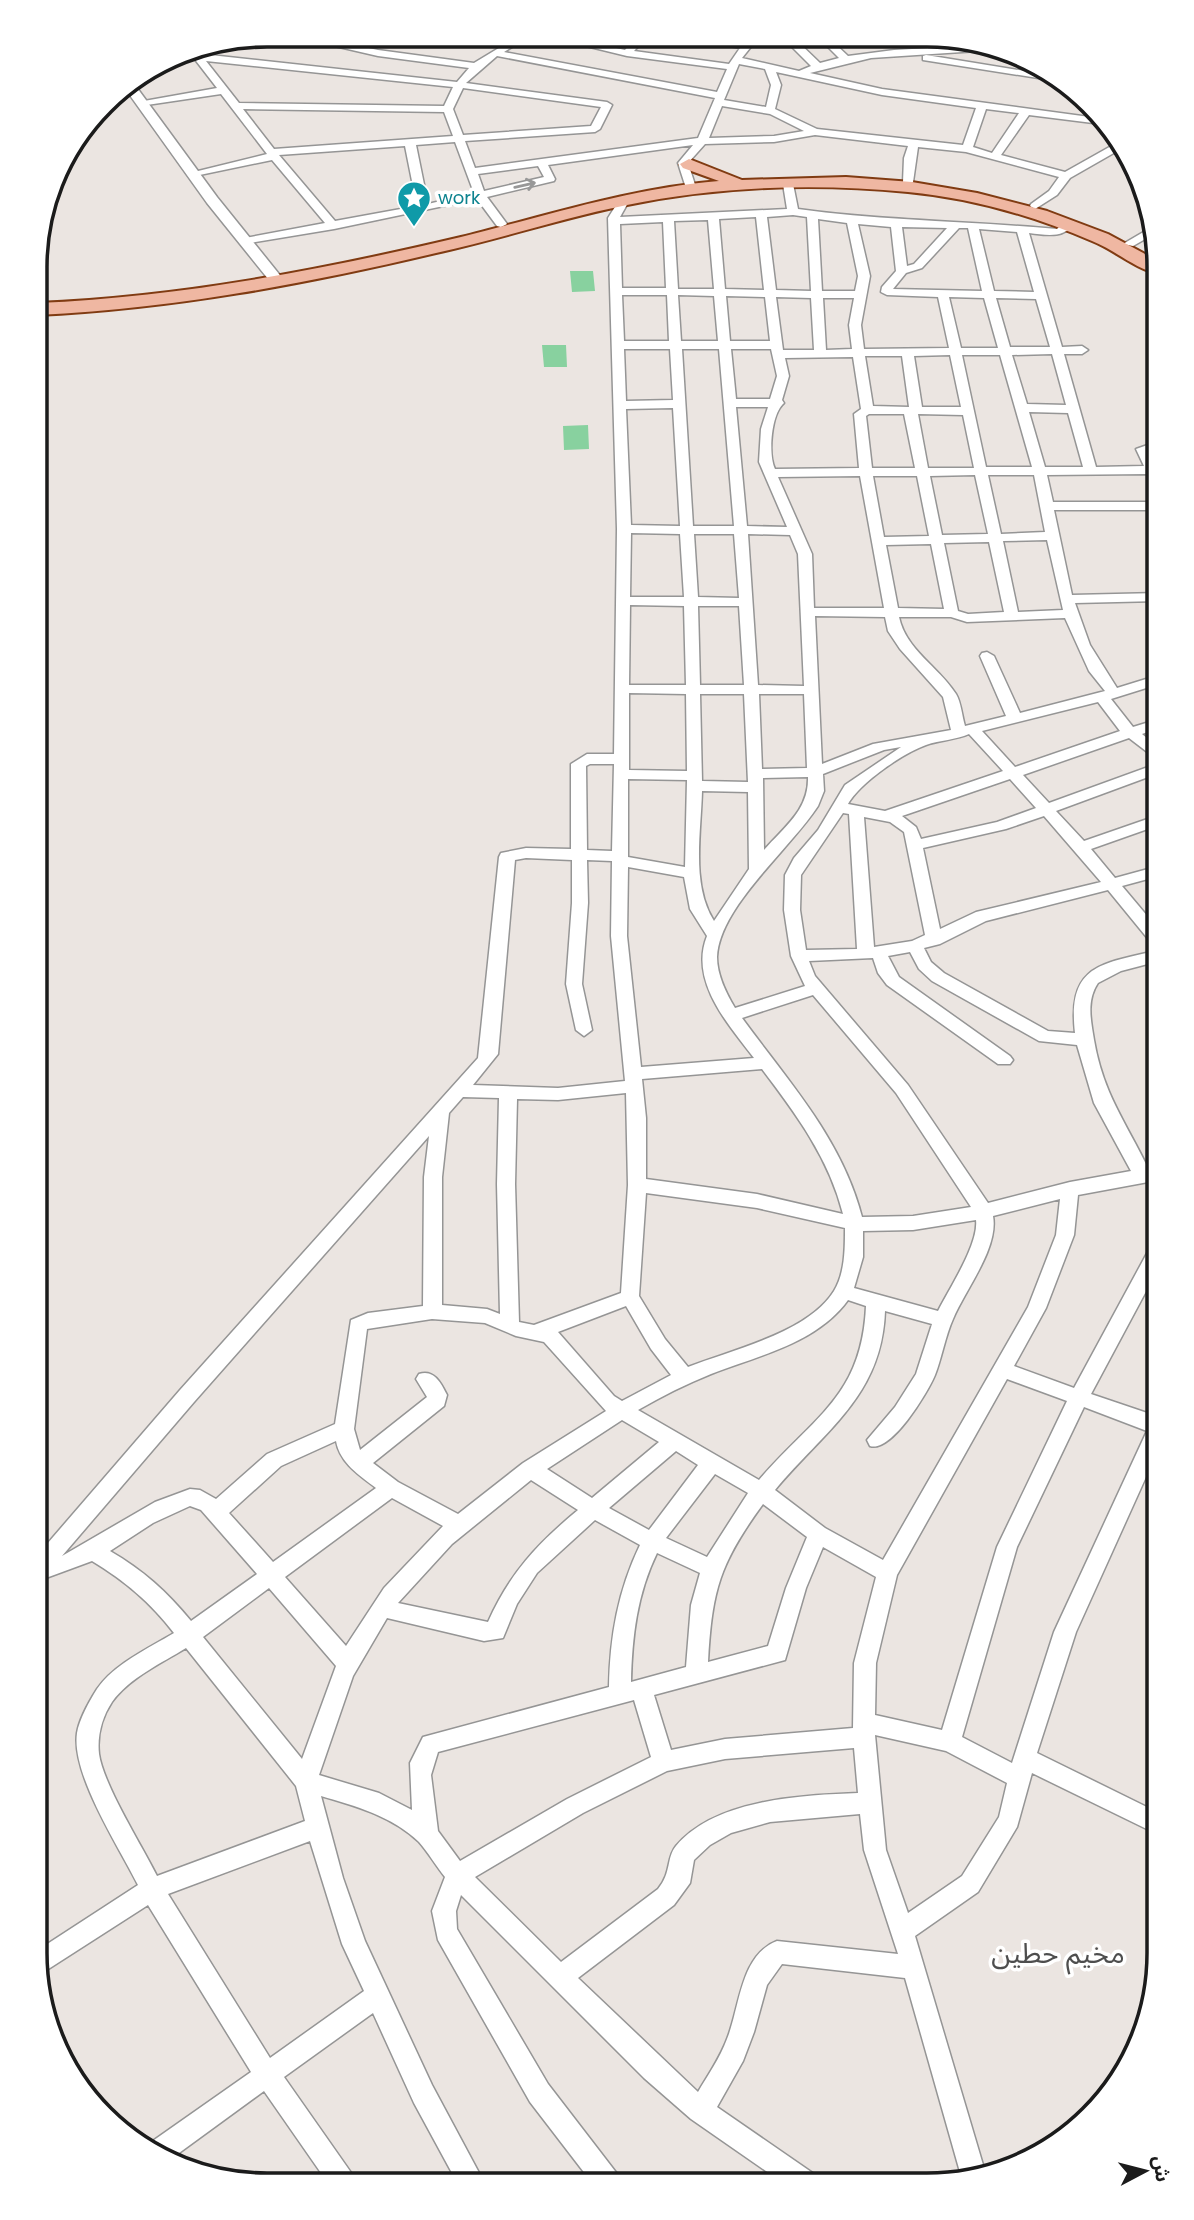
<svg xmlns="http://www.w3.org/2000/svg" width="1194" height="2220" font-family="Poppins,'Noto Sans Arabic',sans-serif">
	<rect width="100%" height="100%" fill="#ebe5e1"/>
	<path fill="#88d19f" d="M570,271h23l2,20 -23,1z
		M542,345h24l1,22h-23z
		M588,425l1,24 -25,1 -1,-24z"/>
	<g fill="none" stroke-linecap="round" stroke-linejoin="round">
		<g stroke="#959595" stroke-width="3">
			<path id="minor" d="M287,35h20l71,15 96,13 43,-26h11l-24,15 213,40 10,-23 -100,-13 -78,-19h18l58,13 11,-13h11l-13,14 95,13 11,-16 -54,-10 58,5 4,-5h10l-16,20 57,13 12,-5 -28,-28h11l26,25 19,-5 -20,-20 11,1 18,17 46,-6 90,-5 9,5 -122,8 -61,15 72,16 215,29 4,6 -72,-9 -28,40 64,17 48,-27 6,5 -49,28 -13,17 -22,14 -5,-3 1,-2 18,-13 10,-14 -93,-25 -48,-5 -5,35 -5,3 -5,-3 1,-24 4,-12 -93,-11 -41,7 -69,2 -17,19 9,28 -5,3 -5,-3 -9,-28 15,-18 -145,20 7,14 -1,2 -67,16 20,27 -6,3 -4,-1 -20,-27 -143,30 -90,15 -4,-1v-4l85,-16 -53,-63 -82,17v-4l77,-19 -46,-60 -81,12 -1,-2 5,-3 73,-13 -27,-35 2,-2h6l3,3 256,28 12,-14 -91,-12zM497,56l218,42 -17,40 -223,30 -10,-27 130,-9 5,-3 12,-24 -5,-3 -141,-19zM206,61l247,26 -9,19 -205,-3zM739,64l26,5 6,16 -5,22 -42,-7zM776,72l106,23 94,13 -13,37 -146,-16 -42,-20 6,-24zM463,88l138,19 -10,19 -128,9 -10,-26zM722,106l48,8 34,17 -30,5 -65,2zM243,109l201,3 9,24 -179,13zM986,109l33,4 -27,40 -19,-6zM455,142l19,51 -46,11 -12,-59zM405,146l12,60 -82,15 -56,-66zM538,166l6,11 -60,14 -6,-17z
				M926,55l117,19 14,7 -134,-21v-4z
				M788,181l5,3 5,25c86,12 172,12 259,20l8,-8h8l2,2c-12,16 -28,12 -46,10l33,114 20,-1 6,4 -6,4h-18l32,113 48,-1 -8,-17 23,-8v8l-10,2 10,20v17l-5,-1 -6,-13 -101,1 6,27h106v8h-105l18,85 87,-2v8l-84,2 15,42 27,43 42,-13v9l-48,15 22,28 26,-8v9l-17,6 17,14v13l-30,-23 -106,37 26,28 110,-40v10l-103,38 28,30 75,-26v10l-68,24 24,29 44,-12v10l-37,10 37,44v16l-6,-1 -45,-55 -122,31 -46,23 -16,4 7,14 13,11 104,58 27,2c-8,-70 28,-69 84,-83v11l-38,10 -23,12c-12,18 -7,38 -4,57 9,53 31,81 54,128l11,-2v14l-81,15 -4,40 -28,73 -32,58 60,22 78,-144 7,-2v25l-68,127 68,23v31l-83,184 -39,121 122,60v22l-127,-62 -15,54 -39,65 -63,44 71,239 -24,4 -57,-201 -123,-14 -15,21 -13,47 -11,29 -26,46 100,69 4,9h-35l-95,-66 -47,-41 -183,-183 -5,16 1,18 91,155 70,91 4,9h-29l-63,-82 -92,-162 -6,-29 13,-34c-9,-11 -17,-25 -26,-35 -27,-26 -64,-36 -98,-46l22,82 22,63 67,144 53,99h-27l-44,-81 -41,-90 -89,64 68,97 4,9h-28l-64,-92 -96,70 -22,-14 1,-2 104,-73 -103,-167 -109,70 -4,-23 103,-67c-19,-38 -67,-111 -61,-152 2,-13 13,-33 20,-44 17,-25 52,-41 77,-56 -24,-31 -49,-52 -82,-72l-57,21v-24l145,-168 298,-332 21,-201 2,-4 25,-5 45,1v-85l16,-10h27l3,-225 -9,-311 12,-19 4,-1 5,3 -9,16 167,-8 -4,-25zM793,215l14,2 4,74 -35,-1 -9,-73zM756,217l8,73 -39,-1 -6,-70zM818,219l29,4 11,53 -3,15h-33zM708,220l6,69h-36l-4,-68zM663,222l3,66h-44l-2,-64zM858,224l33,3 5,44 -14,16 -1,5 6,3 51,2 11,51 -85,1 -3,-24 9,-49zM902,227l45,1 -33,36 -7,2zM959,228h9l14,63 -89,-2 13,-16 16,-5zM979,229l38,3 17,60 -40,-1zM622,295h45l2,46h-45zM678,295l36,1 4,45h-37zM726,296l39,1 5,44h-40zM776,297l35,1 3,52h-31zM949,297l35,1 14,50h-37zM823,298h31l-5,27 3,24 -26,1zM996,298l40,1 14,48h-40zM624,349h46l3,51 -47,1zM682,349h37l15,177h-41zM731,349h40l6,27 -7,23h-34zM1052,354l14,51 -39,-1 -15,-49zM950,355l11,52h-39l-8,-51zM962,355h38l32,112h-46zM865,356h37l7,51 -36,-1zM853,357l8,52 -7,5 5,54 -84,1c-7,-15 -4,-55 9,-66l-2,-3 7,-24 -4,-18zM736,407h32l-7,22 -2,33 28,65 -40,-1zM673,408l7,118 -49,-1 -5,-116zM1029,412l39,1 15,54h-38zM869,414h35l11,54h-43l-6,-52zM918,414l45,1 11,53h-46zM975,475l13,59 -46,1 -12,-59zM988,475h46l11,57 -44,2zM860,476l24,132h-70l-2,-54 -34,-77zM873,476h44l12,60 -45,1zM631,533l49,1 4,63h-54zM694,534h40l5,64 -41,-1zM748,534l42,1 8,19 6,132 -46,-1zM1047,540l16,70 -45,2 -15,-71zM989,542l15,70 -36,2 -10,-3 -14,-68zM931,544l13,65 -46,-1 -12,-63zM630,605l54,1 2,79h-57zM698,606h41l5,79h-44zM815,616l70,1 3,14 12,18 43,48 8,33 -78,14 -51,20zM899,617h52l16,5 98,-4 24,53 16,20 -85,22 -26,-57 -7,-4 -5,1 -2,3 26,60 -41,10c-3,-10 -4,-24 -9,-32 -18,-28 -50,-44 -57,-77zM629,693l57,1 1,77 -58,-1zM700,694h44l4,88 -46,-1zM759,694h45l3,74 -45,1zM1098,702l22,29 -105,36 -33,-36zM969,734l34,37 -118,40 -37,-7c12,-21 55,-51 78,-59 14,-5 30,-5 43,-11zM901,747l-56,38 -27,45 -24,28 -9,17 -1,35 7,46 14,30 -70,22c-9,-15 -18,-33 -18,-51 2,-50 74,-109 101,-151l6,-15 -1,-17 61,-24zM590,764h24l-2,87 -25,-1 -1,-84zM808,777c1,33 -24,50 -44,73l-1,-72zM628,779l59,1 -2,87 -57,-10zM1010,779l26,29 -39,14 -76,17 -5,-12 -14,-11zM702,791l46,1 1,77 -35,52c-23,-36 -13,-88 -12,-130zM843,813l6,1 8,135 -51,1 -6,-40 1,-35zM1044,816l57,66 -125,30 -36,17 -17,-81 83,-19zM864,817l26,5 14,10 21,103 -13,6 -38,6zM526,858l46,2v43l-6,81 10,46 8,6 8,-6 -10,-46 6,-81 -1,-43 25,1 -1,75 14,145 -67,7 -85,-3 25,-31 17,-194zM628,867l56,10 6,32 17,27c-18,45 21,88 47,122l-113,9 -14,-131zM910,952l9,17 13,12 107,60 38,4 17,58 37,68 -61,11 -82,21 -80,-118 -93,-109 -6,-15 64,-3 5,15 9,12 111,79h12l3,-4 -3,-4 -111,-79 -11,-21zM813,995l83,98 75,114 -58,9 -51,1c-20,-78 -74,-136 -120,-199zM762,1069c34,45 67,89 81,145l-86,-20 -111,-15v-61l-4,-39zM626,1093l2,92 -7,108 -87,32 -15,-3 -4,-138 2,-85 41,1zM463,1097l36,1 -2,86 3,130 -13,-5 -45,-4v-128l7,-64zM429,1136l-5,41 -1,129 -55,7 -17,7 -16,104 -68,30 -51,45 -16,-9 -10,-1 -35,13 -93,54 132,-154zM646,1193l111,15 88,20c0,21 0,45 -11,63 -26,42 -103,59 -146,76l-23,-28 -26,-43zM1060,1199l-4,36 -28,72 -145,253 -58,-32 -50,-38c50,-60 107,-94 110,-179l47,13 -16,50 -21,33 -28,33 3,6c21,7 57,-52 65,-71 7,-18 10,-38 18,-56 12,-29 46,-71 40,-103zM976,1220c3,24 -27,69 -38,91l-84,-23 9,-31v-26l50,-1zM848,1300l18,6c-4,91 -53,111 -107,174l-121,-70c24,-14 48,-26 73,-36 47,-18 106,-31 137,-74zM626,1306l25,43 20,26 -49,26 -8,-5 -56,-64zM432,1319l53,4 31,13 28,6 62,69 -83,52 -65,51 -60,-32 -25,-19 71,-57 3,-11c-6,-12 -13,-26 -28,-21l-3,5 11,18 -67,53 -6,-21 13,-100zM1007,1379l60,22 -70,146 -55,183 -67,-15 1,-52 21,-88zM1084,1407l63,24 -93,201 -42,131 -50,-26 55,-190zM622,1420l37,22 -67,56 -45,-29zM336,1441c4,22 23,34 40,47l-103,74 -44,-49 52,-47zM676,1451l22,14 -49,65 -40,-22zM715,1474l33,19 -41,64 -41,-19zM531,1480l47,30c-41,34 -68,63 -90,112l-90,-19 54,-59zM392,1498l51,28 -59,62 -38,58 -61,-69zM763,1504l44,33 -21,51 -18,58 -60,16c4,-73 12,-99 55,-158zM190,1506l11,4 56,64 -66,47c-24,-29 -48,-51 -81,-70l43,-28zM595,1520l45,25c-22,46 -30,91 -31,142l-186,50 -13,26 2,47 -33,-17 -60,-18 34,-99 34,-58 97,23 19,-3 14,-34 20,-31zM823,1547l53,30 -22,86 -1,65 -128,11 -54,11 -17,-55 131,-35 21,-72zM657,1553l43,20 -9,32 -5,62 -55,15c1,-45 6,-88 26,-129zM269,1588l67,78 -34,93 -99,-122zM186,1648l110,138 9,35 -148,55c-15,-30 -54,-92 -58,-122 -2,-18 3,-37 13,-52 17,-24 50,-39 74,-54zM634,1700l17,57 -84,42 -107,62 -22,-30 -7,-56 7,-23zM875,1735l71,16 61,32 -8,34 -37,59 -54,37 -22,-63zM854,1748l4,45c-55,2 -143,6 -182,53 -10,12 -4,26 -18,43l-97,73 -86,-85 108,-64 84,-42 58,-12zM860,1814l4,36 34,104 -121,-13c-37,14 -37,67 -50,98 -7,19 -19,36 -29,53l-120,-114 96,-73 16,-22 4,-23 16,-15 21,-12 39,-11zM310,1841l32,103 22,47 -94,67 -102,-164z
				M1152,227l2,7 -21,12 -10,-2z
				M1159,1632v27l-8,-2 -3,-7 3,-16z"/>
		</g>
		<g stroke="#959595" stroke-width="3">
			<path id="tertiary" d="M132,81l85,116 66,82v6h-10l-66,-82 -83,-116z"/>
		</g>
		<g stroke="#803b12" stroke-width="4">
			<path id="primary" d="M689,159l53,21 104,-3 66,5 65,11 70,18 61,23 50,27 1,13c-24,-5 -44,-24 -67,-33 -58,-25 -120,-43 -184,-49 -93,-9 -189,-6 -281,13 -65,13 -127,34 -191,48 -131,31 -264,56 -399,62v-12c144,-6 284,-33 424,-66 85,-21 170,-49 258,-56l-36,-13 -3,-4z"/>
		</g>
		<use href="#minor" fill="#fff" fill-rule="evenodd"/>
		<use href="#tertiary" fill="#fff" fill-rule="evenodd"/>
		<use href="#primary" fill="#efb7a2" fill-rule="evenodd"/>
	</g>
	<defs><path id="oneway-shaft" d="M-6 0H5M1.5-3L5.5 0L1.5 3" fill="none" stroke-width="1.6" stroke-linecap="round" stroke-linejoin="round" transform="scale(1.75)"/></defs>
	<use stroke="#989898" href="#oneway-shaft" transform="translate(525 185) rotate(-13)"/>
	<defs>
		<g id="sight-pin" transform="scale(1.75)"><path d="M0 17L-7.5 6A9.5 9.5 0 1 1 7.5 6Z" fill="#0f9aa8" stroke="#fff"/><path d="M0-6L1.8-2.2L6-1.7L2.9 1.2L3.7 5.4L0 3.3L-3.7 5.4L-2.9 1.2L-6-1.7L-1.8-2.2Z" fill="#fff"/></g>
	</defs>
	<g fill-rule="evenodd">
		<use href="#sight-pin" x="414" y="198"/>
	</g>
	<g text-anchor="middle" stroke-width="7" stroke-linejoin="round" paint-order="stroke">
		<g font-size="18" fill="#0d838f" stroke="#fff" text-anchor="start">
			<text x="438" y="204">work</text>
		</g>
		<g font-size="28" fill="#4e4e4e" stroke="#fff">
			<text x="1058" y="1963">مخيم حطين</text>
		</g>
	</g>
	<path d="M0 0H1194V2220H0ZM267 47H927A220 220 0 0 1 1147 267V1953A220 220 0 0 1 927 2173H267A220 220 0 0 1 47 1953V267A220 220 0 0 1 267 47Z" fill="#fff" fill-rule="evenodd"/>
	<path fill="none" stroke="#1b1b1b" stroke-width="3.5" d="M267 47H927A220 220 0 0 1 1147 267V1953A220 220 0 0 1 927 2173H267A220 220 0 0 1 47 1953V267A220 220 0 0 1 267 47Z"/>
	<g transform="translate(1145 2171) rotate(83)" stroke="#ffffff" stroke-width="5" paint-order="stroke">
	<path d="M0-5L12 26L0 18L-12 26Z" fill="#1b1b1b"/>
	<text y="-10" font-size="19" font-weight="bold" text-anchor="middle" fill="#1b1b1b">ش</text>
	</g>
</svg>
